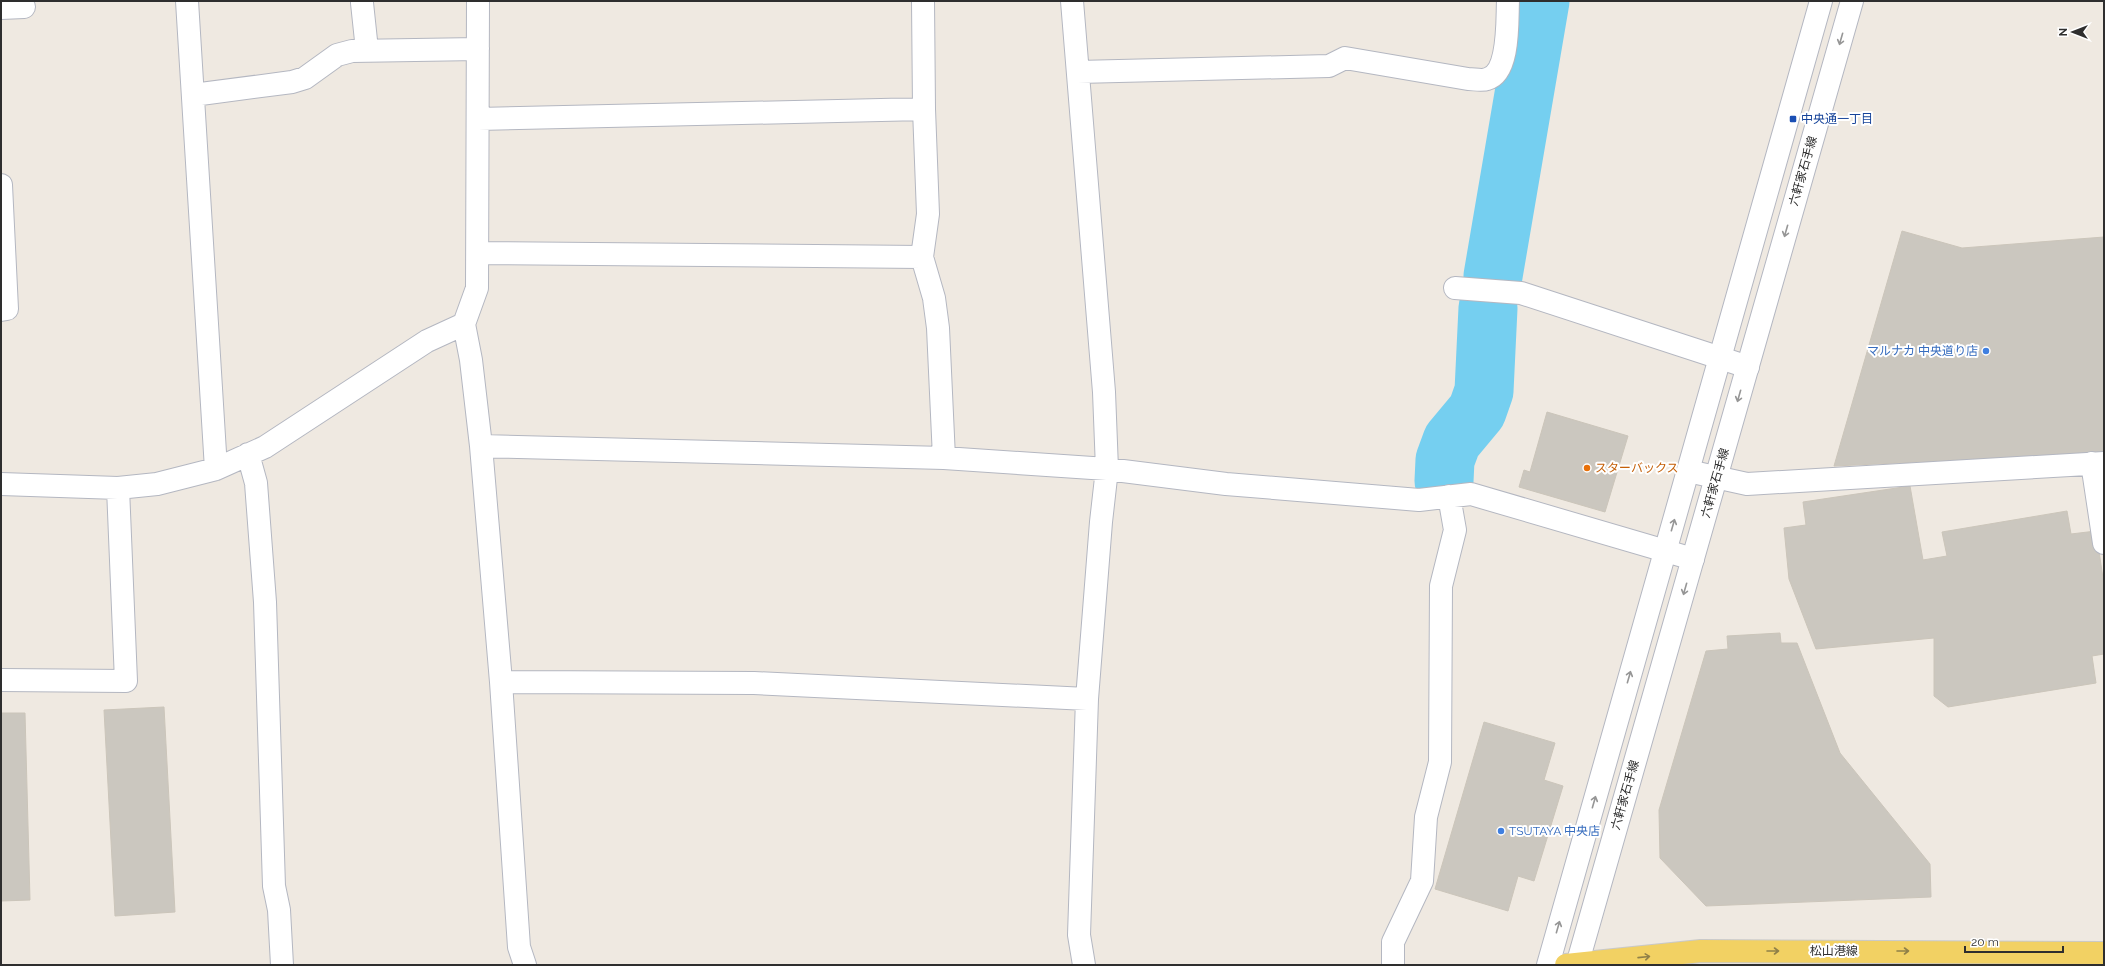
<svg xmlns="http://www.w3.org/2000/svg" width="2105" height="966" font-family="Raleway,'Noto Sans JP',sans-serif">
	<rect width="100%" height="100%" fill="#efe9e1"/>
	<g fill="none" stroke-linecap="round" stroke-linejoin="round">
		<path stroke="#75cff0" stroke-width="59" d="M1493,276l47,-275
			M1444,481l1,-21 7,-19 25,-30 7,-20 4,-83"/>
	</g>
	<path fill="#cbc7bf" stroke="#cbc5ba" d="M1902,231l60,17 142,-11v216l-270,13z
		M1547,412l81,24 -23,76 -86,-25 5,-17 6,2z
		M1910,486l13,74 24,-4 -5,-24 125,-21 4,23 25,-3 8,54v69l-12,2 4,27 -148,24 -14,-11v-58l-118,11 -27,-70 -5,-51 22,-3 -3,-23z
		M1780,633l1,10h16l43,110 90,111 1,33 -225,9 -46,-48 -1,-48 47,-159 22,-2 -1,-13z
		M164,707l11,205 -60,4 -11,-206z
		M1,713h24l5,187 -29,1z
		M1484,722l71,21 -11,37 19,6 -29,95 -16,-5 -10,35 -73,-22z"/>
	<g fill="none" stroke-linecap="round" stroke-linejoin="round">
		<g stroke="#b4b7c1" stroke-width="24">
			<path id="minor" d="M187,1l29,468
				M478,1l-1,287 -13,36 7,36 10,86 463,12 163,11 119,15 193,16 52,-6 222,65
				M923,1l1,108 4,105 -6,43 12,41 4,30 6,130
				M1072,1l32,391 3,77 -6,53 -14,177 -8,236 5,30
				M362,3l5,47
				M1,8l23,-1
				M1078,72l251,-6 16,-8 123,21c6,0 14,2 19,0 23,-6 20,-59 21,-78
				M193,95l99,-13 13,-4 32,-23 15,-4 126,-2
				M478,119l446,-10
				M1,185l6,124 -6,1
				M478,253l444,4
				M1455,288l66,5 227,74
				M481,446l20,236 18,265 6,18
				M248,454l8,29 9,119 9,284 5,24 3,55
				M2092,463l12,80
				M1688,471l59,13 357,-21
				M1,484l117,4 39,-4 59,-15 49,-22 162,-106 37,-17
				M1,680l125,1 -8,-193
				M501,682l253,1 333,16
				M1393,965v-23l29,-61 4,-64 14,-55 1,-176 14,-56 -6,-34"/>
		</g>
		<g stroke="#b4b7c1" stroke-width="24">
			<path id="secondary" d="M1548,965l273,-964
				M1577,965l275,-964"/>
		</g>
		<g stroke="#c9c9c9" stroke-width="24">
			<path id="primary" d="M1566,965l135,-14 403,2"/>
		</g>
		<use href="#minor" stroke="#fff" stroke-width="22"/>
		<use href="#secondary" stroke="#fff" stroke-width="22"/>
		<use href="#primary" stroke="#f2d163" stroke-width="22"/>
	</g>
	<defs><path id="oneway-shaft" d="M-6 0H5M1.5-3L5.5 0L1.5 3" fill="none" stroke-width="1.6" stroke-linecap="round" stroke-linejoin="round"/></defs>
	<g stroke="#969696">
		<use href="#oneway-shaft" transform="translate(1841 39) rotate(106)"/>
		<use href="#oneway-shaft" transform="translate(1786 231) rotate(106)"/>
		<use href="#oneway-shaft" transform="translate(1739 396) rotate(106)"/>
		<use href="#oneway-shaft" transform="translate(1673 525) rotate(-74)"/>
		<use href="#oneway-shaft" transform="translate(1685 589) rotate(106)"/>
		<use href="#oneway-shaft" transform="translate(1629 677) rotate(-74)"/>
		<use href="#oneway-shaft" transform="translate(1594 802) rotate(-74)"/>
		<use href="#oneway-shaft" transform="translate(1558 927) rotate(-74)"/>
	</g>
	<g stroke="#908048">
		<use href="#oneway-shaft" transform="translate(1773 951)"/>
		<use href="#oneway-shaft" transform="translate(1903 951)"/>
		<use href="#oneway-shaft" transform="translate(1644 957) rotate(-6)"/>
	</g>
	<rect fill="#1a4fb4" stroke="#fff" stroke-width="1.5" x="1789" y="115" width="8" height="8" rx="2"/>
	<g fill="#3f7fe0" stroke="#fff" stroke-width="1.5">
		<circle cx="1986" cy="351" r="4"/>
		<circle cx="1501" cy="831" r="4"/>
	</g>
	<circle fill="#e8710a" stroke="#fff" stroke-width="1.5" cx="1587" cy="468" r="4"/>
	<g text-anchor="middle" stroke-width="4" stroke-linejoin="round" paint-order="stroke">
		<g font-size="12" fill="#164399" stroke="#fff" text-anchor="start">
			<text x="1801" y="123">中央通一丁目</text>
		</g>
		<g font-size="12" fill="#2e2e2e" stroke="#fff">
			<text transform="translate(1803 171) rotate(-74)" y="4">六軒家石手線</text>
			<text transform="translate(1715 483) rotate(-74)" y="4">六軒家石手線</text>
			<text transform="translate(1625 795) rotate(-74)" y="4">六軒家石手線</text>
			<text x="1834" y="955">松山港線</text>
		</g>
		<g font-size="12" fill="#366cbe" stroke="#fff" text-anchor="end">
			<text x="1978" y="355">マルナカ 中央道り店</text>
			<text x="1509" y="835" text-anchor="start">TSUTAYA 中央店</text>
		</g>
		<g font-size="12" fill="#c56008" stroke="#fff" text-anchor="start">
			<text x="1595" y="472">スターバックス</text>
		</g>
	</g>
	<rect width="2105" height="966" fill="none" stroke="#2e2e2e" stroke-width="4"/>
	<g transform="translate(2073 32) rotate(270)" stroke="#ffffff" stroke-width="3" paint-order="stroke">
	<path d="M0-3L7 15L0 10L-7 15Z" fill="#2e2e2e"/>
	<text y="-6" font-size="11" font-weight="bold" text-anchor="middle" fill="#2e2e2e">N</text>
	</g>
	<path d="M1965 946v6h98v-6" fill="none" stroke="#2e2e2e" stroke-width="2"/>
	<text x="1971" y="946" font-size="12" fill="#2e2e2e" stroke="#ffffff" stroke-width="3" paint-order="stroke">20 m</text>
</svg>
